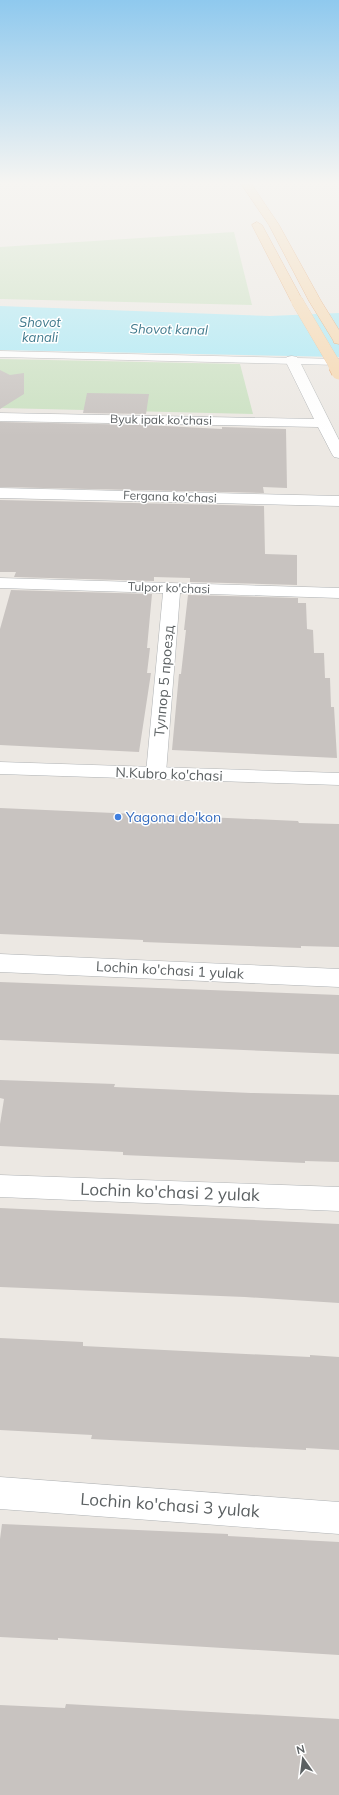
<svg xmlns="http://www.w3.org/2000/svg" width="339" height="1795" font-family="Mulish,sans-serif">
	<rect width="100%" height="100%" fill="#ece8e3"/>
	<path fill="#cbe1c2" d="M234,232l18,73 -252,-6v-52z
		M0,359l240,5 13,50 -253,-6z"/>
	<path fill="#aae9f6" d="M0,306l270,10 69,-3v44l-339,-7z"/>
	<path fill="#c8c3c0" d="M0,370l10,5 14,-2v21l-24,15z
		M87,393l62,1 -3,20 -63,-1z
		M0,422l145,3 77,4v-2l64,2 1,59 -24,-1 1,6 -264,-6z
		M0,500l264,6 1,48 32,1v30l-107,-3v-4l-36,-1v4l-140,-4 2,-5h-16z
		M11,590l141,4 -5,54h3l-3,25h4l-12,79 -139,-7v-116z
		M188,595l110,3v5h8l1,26 6,1 1,23h10l1,25h5l1,29h3l3,51 -165,-8 7,-76h2l5,-44h-2z
		M0,808l298,13 1,2 40,1v123l-38,-1v2l-158,-6v-2l-143,-6z
		M0,982l339,13v59l-339,-14z
		M0,1080l115,4 -1,3 137,6 88,2v67l-34,-1v2l-182,-8v-3l-123,-6v-22l4,-25 -4,-1z
		M0,1208l339,16v79l-94,-6 -245,-10z
		M0,1338l83,4v4l227,11v-2l29,2v93l-33,-2v2l-215,-11 1,-4 -92,-5z
		M2,1524l226,10v2l111,6v113l-281,-17v2l-58,-3v-98z
		M66,1704l273,15v76h-339v-90l65,3z"/>
	<g fill="none" stroke-linecap="round" stroke-linejoin="round">
		<g stroke="#afb2b4" stroke-width="1">
			<path id="pedestrian" d="M0,351l339,8v6l-339,-8z"/>
		</g>
		<g stroke="#afb2b4" stroke-width="1">
			<path id="minor" d="M292,356l5,1 2,3 40,80v18l-5,-1 -2,-3 -14,-27 -318,-6v-8l314,6 -29,-59 2,-3z
				M0,488l339,8v10l-339,-8z
				M0,578l339,10v10l-159,-5 -14,180 -3,5 -7,1 -7,-1 -3,-5 17,-180 -163,-5z
				M0,954l339,15v18l-339,-15z
				M0,1175l339,12v24l-339,-14z
				M0,1477l339,25v32l-339,-25z"/>
		</g>
		<g stroke="#afb2b4" stroke-width="1">
			<path id="tertiary" d="M0,762l339,11v12l-339,-11z"/>
		</g>
		<g stroke="#e29e67" stroke-width="1">
			<path id="primary" d="M242,185h10l27,40 42,76 18,29v14l-5,-1 -1,-3 -24,-39 -40,-76z
				M257,222l5,3 41,76 -2,3h-8l-2,-3 -39,-76z"/>
		</g>
		<use href="#pedestrian" fill="#fff" fill-rule="evenodd"/>
		<use href="#minor" fill="#fff" fill-rule="evenodd"/>
		<use href="#tertiary" fill="#fff" fill-rule="evenodd"/>
		<use href="#primary" fill="#f6d7af" fill-rule="evenodd"/>
		<g stroke="#e29e67" stroke-width="12" stroke-linecap="butt">
			<path id="primary-bridge-far1" d="M297,301l39,66"/>
		</g>
		<g stroke="#e29e67" stroke-width="16" stroke-linecap="butt">
			<path id="primary-bridge" d="M336,366l3,6"/>
		</g>
		<use href="#primary-bridge-far1" stroke="#f6d7af" stroke-width="12"/>
		<use href="#primary-bridge" stroke="#f6d7af" stroke-width="15"/>
	</g>
	<linearGradient id="sky" x2="0" y2="1"><stop stop-color="#8fc9ee"/><stop offset="0.42" stop-color="#f6f5f2"/><stop offset="1" stop-color="#f6f5f2" stop-opacity="0"/></linearGradient>
	<rect width="339" height="436" fill="url(#sky)"/>
	<circle fill="#3f7fe0" stroke="#fff" stroke-width="1.5" cx="118" cy="817" r="4"/>
	<g text-anchor="middle" stroke-width="3" stroke-linejoin="round" paint-order="stroke">
		<g font-size="12" fill="#5b6062" stroke="#fff">
			<text transform="translate(161 420) rotate(1)" y="4">Byuk ipak ko'chasi</text>
			<text transform="translate(170 497) rotate(2)" y="4">Fergana ko'chasi</text>
			<text transform="translate(169 588) rotate(2)" y="4">Tulpor ko'chasi</text>
		</g>
		<g font-size="13" font-style="italic" fill="#407a8d" stroke="#fff">
			<text x="40" y="327">Shovot<tspan x="40" dy="15">kanali</tspan></text>
			<text transform="translate(169 329) rotate(1)" y="5">Shovot kanal</text>
		</g>
		<g font-size="14" fill="#5b6062" stroke="#fff">
			<text transform="translate(164 681) rotate(-85)" y="5">Тулпор 5 проезд</text>
			<text transform="translate(169 774) rotate(2)" y="5">N.Kubro ko'chasi</text>
			<text transform="translate(170 970) rotate(3)" y="5">Lochin ko'chasi 1 yulak</text>
		</g>
		<g font-size="14" fill="#366cbe" stroke="#fff" text-anchor="start">
			<text x="126" y="822">Yagona do'kon</text>
		</g>
		<g font-size="17" fill="#5b6062" stroke="#fff">
			<text transform="translate(170 1192) rotate(2)" y="6">Lochin ko'chasi 2 yulak</text>
			<text transform="translate(170 1505) rotate(4)" y="6">Lochin ko'chasi 3 yulak</text>
		</g>
	</g>
	<g transform="translate(303 1759) rotate(346)" stroke="#ffffff" stroke-width="3" paint-order="stroke">
	<path d="M0-3L7 15L0 10L-7 15Z" fill="#5b6062"/>
	<text y="-6" font-size="11" font-weight="bold" text-anchor="middle" fill="#5b6062">N</text>
	</g>
</svg>
